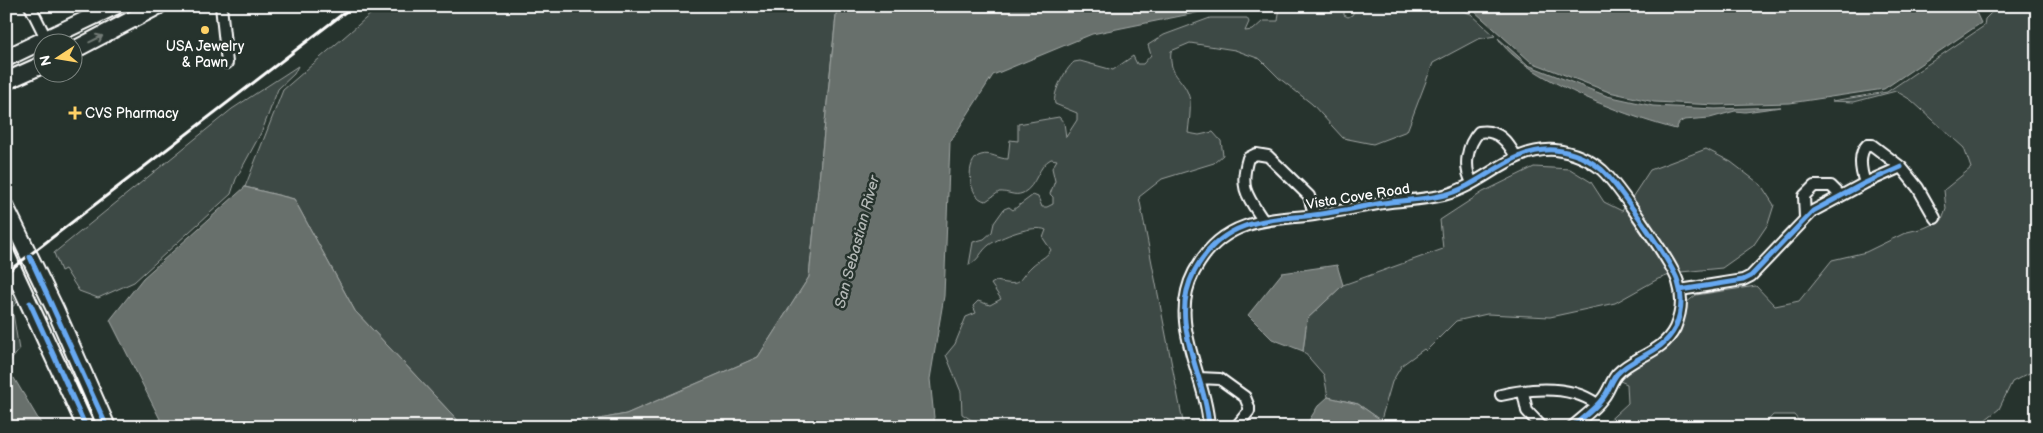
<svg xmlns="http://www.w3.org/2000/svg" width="2043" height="433" font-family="'Balsamiq Sans',sans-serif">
	<rect width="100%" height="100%" fill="#26332d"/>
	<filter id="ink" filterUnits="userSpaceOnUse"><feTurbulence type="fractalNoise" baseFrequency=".02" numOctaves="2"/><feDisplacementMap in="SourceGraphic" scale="10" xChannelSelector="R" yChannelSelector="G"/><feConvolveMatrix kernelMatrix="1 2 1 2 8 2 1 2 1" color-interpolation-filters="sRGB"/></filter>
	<g filter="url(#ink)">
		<path fill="#3e4944" stroke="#9ea4a2" d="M380,6h457l-28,271 -51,80 -132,57 -68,13h-94l-109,-116 -61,-112 -49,-12 38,-97z
			M1275,6h69v9l4,2 4,-2 5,-9h36l13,4 19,-4h25l21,8 24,22 -17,3 -45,24 -26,68 -34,13 -30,-6 -31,-34 -33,-26 -19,-19 -25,-9 -45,-7 -19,8c-3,28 15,26 19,50 1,10 -1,22 -2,32l11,2 14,-3 8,9 2,14 -9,8 -52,16 -23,18 45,230h-32l-7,-4 -4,4h-164l1,-3 -16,-10 -1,-22 -15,-37 9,-11 11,-27 10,-4 -3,-7 5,-5 12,4 11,-6 -10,-15 5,-3c28,6 19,1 36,-15 6,-6 14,-8 19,-16l-8,-12 3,-8c-12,-6 -46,7 -57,15 -8,6 -10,15 -20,20l4,-23 11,-3 8,-7 2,-9 10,-14 5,-2 4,3 20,-15 5,2 4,10h5l6,-3v-7l-3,-3 5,-13 -3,-13 5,-8 -6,-1c-13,6 -14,27 -28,34 -9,4 -15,-2 -24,-1l-13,9c-18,-2 -22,-42 -5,-46 10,-3 17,4 27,4l2,-19 8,1v-17l41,-7 5,6 2,14 11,-17v-7l-22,-9c-3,-11 10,-34 19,-42l6,-1 33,9 20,-14 4,8h6l8,-9 -3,-10 16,-10 46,-17h37l2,4 -4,9 8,-1 10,-9h15l1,-8z
			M1998,6h39v363l-25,13 -13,27 -23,18h-172l-10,-12h-21l-11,12h-160l26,-24 -1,-19 -7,-3 10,-11 35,-20 16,-22 5,-25 10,-8 60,-9 19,20 24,-5 33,-41 34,-8 41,-20 17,-4 18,-8 4,-11 -2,-19 27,-22 -7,-20 -53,-48 -15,-9 -42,11 -22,-1 55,-9 97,-66 1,-7z
			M298,66l-4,8 -16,15 -16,42 -26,48 -5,15 -97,88 -36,16 -19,-7 -14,-22 -4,2 -7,-18 178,-144z
			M1706,149l25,13 30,23 13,20 -6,19 -15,22 -31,22 -41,4 -50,-73 19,-29z
			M1534,167l36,2 21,13 13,20 18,9 2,-3 46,67 -12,4 -43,24 -65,14 -63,-3 -31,7 -30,30 -2,-2 -22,16 -10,17 -11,38 -23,-16 -30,-7 -4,-22 -21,-24 4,-32 36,-34 100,-36 -3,-29 43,-28z
			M8,288l9,15 -5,4 7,43 -13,17z"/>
		<path fill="#67706c" stroke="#a4a9a7" d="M837,6h393l-138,28 -99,41 -43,67 -6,154 -14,83 5,48h-377l68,-13 132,-57 51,-80z
			M1462,6h511l8,17 -97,66 -94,14 -74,2 -62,-3 -45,-10 -78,-30 -57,-51z
			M1498,38l30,27 79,31 46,10 62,3 66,-2 -36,5 -10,-1 -25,7 -26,2 -5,3 -3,6c-45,-11 -154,-51 -178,-91z
			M245,187l49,12 61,112 109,116h-300l-54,-107 33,-42z
			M1337,265l6,20 -36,34 -4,32 -31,-12 -24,-24 34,-42z
			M14,378l29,49h-37v-45z
			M1328,397l30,7 23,16 1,7h-77l13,-21z"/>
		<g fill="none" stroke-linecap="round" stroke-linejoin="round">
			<g stroke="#fff" stroke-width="14">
				<path id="minor" d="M30,6l17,34
					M221,6l6,57
					M1472,182c-9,-15 -5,-37 7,-50 19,-3 29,10 37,25
					M1865,183c-4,-12 -7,-29 2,-38h5l29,22 17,21 17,30
					M1805,218l-1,-22 10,-10h17l10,10
					M1263,220c-16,-24 -24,-32 -15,-62l8,-4 12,2 41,40 5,19
					M1680,290l63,-10 8,-4 62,-65 52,-28 36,-16
					M1199,378l21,1 25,18 4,10v4l-13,16
					M1523,392l4,19 15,16
					M1501,395c31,-7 70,-10 96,9
					M1209,427c-3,-53 -42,-103 -15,-155 11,-21 28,-38 51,-46 22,-8 46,-8 69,-11 23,-3 46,-8 69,-12 20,-3 41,-3 61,-8 40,-10 67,-48 111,-45 17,2 34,9 47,20 15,14 71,94 76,112 5,15 3,32 -3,46 -13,26 -40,27 -58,46 -6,7 -8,17 -14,24 -8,11 -21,20 -31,29"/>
			</g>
			<g stroke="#fff" stroke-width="20">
				<path id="trunk" d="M72,51l86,-45
					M6,58l109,-52
					M6,81l36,-16
					M6,208l49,101 52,118
					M6,254l80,173"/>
			</g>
			<use href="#minor" stroke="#26332d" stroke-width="10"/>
			<use href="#trunk" stroke="#26332d" stroke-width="16"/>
			<path stroke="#fff" stroke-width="3" d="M6,273l347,-267"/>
			<g stroke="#26332d" stroke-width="8">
				<path id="cycleway" d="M30,257l77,170
					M1680,290l63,-10 8,-4 62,-65 52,-28 36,-16
					M30,303l56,124
					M1209,427c-3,-53 -42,-103 -15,-155 11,-21 28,-38 51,-46 22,-8 46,-8 69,-11 23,-3 46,-8 69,-12 20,-3 41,-3 61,-8 40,-10 67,-48 111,-45 17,2 34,9 47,20 15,14 71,94 76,112 5,15 3,32 -3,46 -13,26 -40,27 -58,46 -6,7 -8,17 -14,24 -8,11 -21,20 -31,29"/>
			</g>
			<use href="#cycleway" stroke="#66a8f1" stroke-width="5"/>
		</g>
		<defs><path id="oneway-shaft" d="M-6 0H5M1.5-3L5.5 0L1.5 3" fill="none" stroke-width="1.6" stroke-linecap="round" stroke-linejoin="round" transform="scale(1.25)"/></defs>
		<use stroke="#727a76" href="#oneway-shaft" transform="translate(96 39) rotate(-26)"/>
	</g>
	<g fill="#ffd166" stroke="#26332d" stroke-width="2">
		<circle cx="205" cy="30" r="5"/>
		<path d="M72.5 105.5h5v5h5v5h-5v5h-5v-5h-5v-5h5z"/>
	</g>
	<g text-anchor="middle" stroke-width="5" stroke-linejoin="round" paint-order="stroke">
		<g font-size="14" fill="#fff" stroke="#26332d">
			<text x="205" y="51">USA Jewelry<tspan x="205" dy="16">&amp; Pawn</tspan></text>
			<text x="85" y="118" text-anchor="start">CVS Pharmacy</text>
		</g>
		<g font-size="14" fill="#fff" stroke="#26332d">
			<text transform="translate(1358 196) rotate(-9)" y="5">Vista Cove Road</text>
		</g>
		<g font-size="15" font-style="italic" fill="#b3b8b6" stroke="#26332d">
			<text transform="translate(857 242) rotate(-75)" y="5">San Sebastian River</text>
		</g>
	</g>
	<rect width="2043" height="433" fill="none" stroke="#26332d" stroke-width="25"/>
	<rect x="12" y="12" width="2018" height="408" fill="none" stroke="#fff" stroke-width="2" filter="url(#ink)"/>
	<g transform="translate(58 58) rotate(258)"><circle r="24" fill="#26332d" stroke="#7d8581"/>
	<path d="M0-4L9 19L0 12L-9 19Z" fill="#ffd166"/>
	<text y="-8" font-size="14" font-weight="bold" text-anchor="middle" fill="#ffffff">N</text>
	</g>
</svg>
